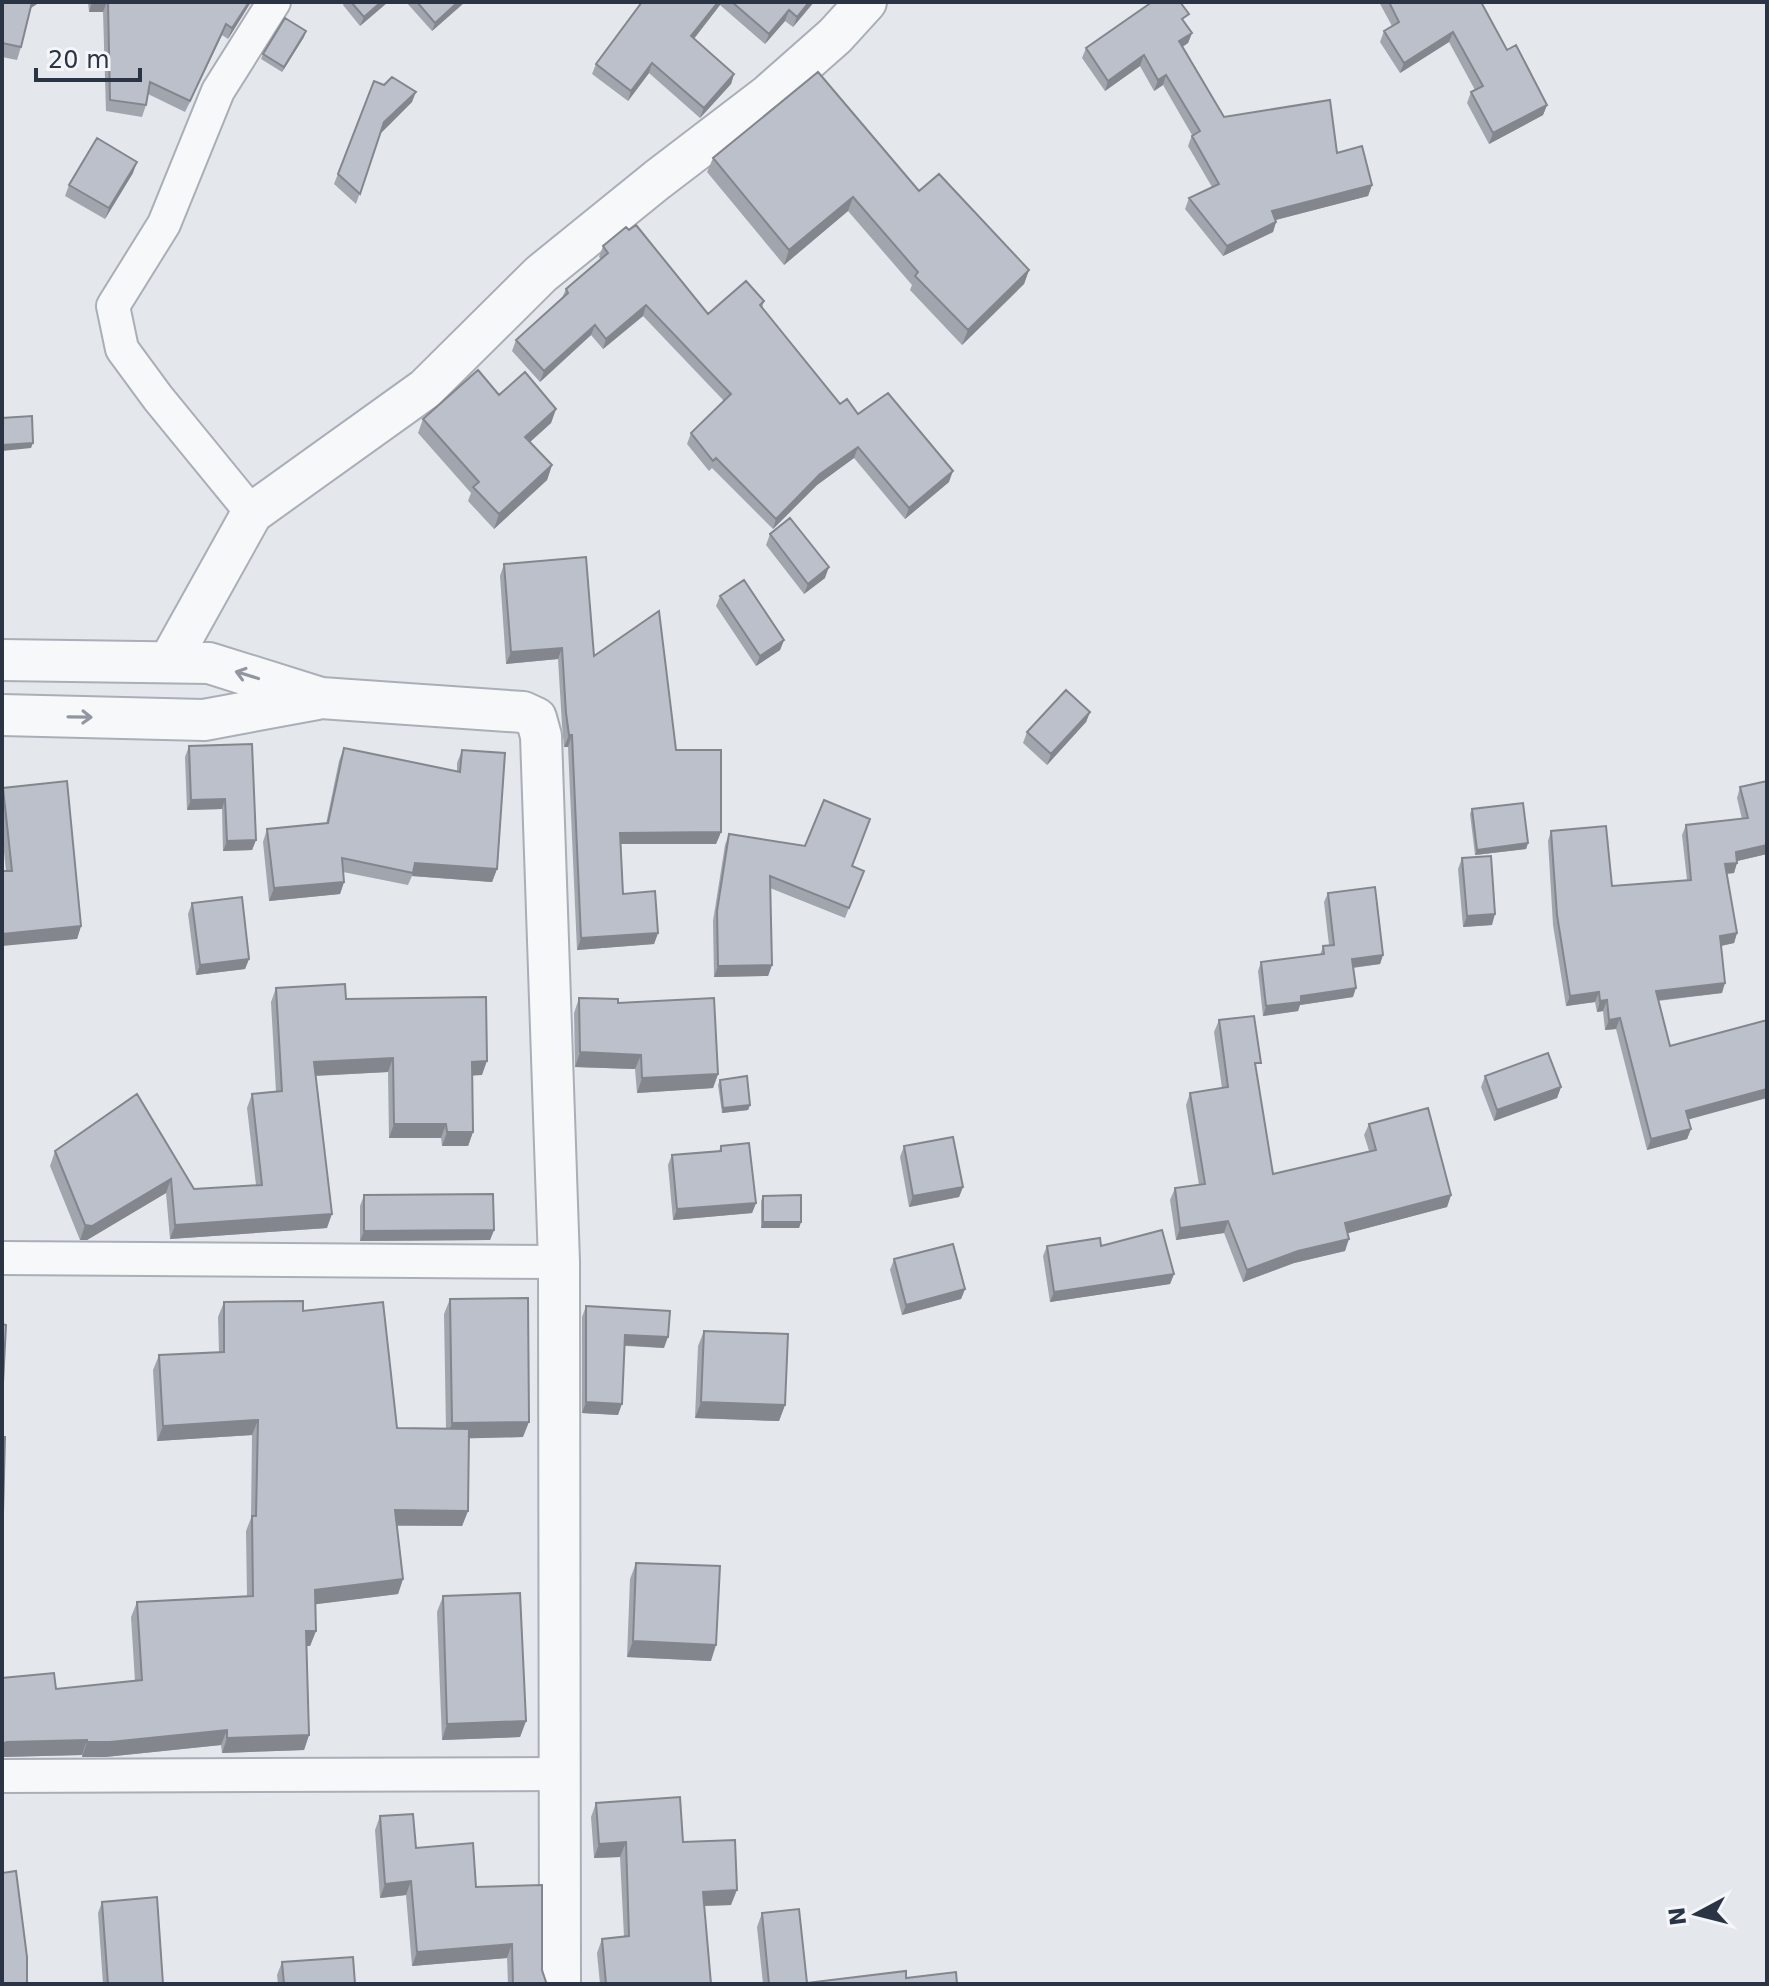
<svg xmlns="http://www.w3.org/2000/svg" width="1769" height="1986" font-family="'DejaVu Sans',sans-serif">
	<rect width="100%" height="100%" fill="#e4e7ec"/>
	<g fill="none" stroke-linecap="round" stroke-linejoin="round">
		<g stroke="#a9aeb7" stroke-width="36">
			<path id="minor" d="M252,513l-94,-115 -36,-49 -9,-43 51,-82 54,-133 56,-89
				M2,1258l557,4
				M2,1776l557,-2"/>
		</g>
		<g stroke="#a9aeb7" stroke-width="44">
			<path id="tertiary" d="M2,660l207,3 112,35 202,14 13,6 5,18 18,526 1,722
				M169,662l83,-149 173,-124 116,-115 116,-94 110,-84 68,-60 31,-34
				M2,715l202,5 113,-21"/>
		</g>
		<use href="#minor" stroke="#f7f8fa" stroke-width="32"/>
		<use href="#tertiary" stroke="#f7f8fa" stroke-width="40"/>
	</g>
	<path fill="#a1a5ae" d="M2,2h38l-9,6 -10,39 -4,13 -15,-3z
		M88,2h163l-23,37 -6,-4 -37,77 -37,-18 -2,11 -4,12 -36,-6 -3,-99h-14z
		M344,2h44l-28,24 -17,-21z
		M406,2h59l-33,29z
		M642,2h172l-21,25 -8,-6 -20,23 -45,-39 -26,34 40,35 -3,10 -31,34 -51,-45 -21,28 -36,-27 4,-10z
		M1379,2h102l26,48 40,55 -4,10 -54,29 -22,-41 4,-11 4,-2 -26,-48 -49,31 -20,-31 4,-11 8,-5z
		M1185,24l7,9 -4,10 -6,4 42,70 113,36 35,32 -4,11 -93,24 1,2 -3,10 -50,24 -38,-47 4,-11 23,-11 -24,-41 4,-11 -29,-50 -9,6 -14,-25 -35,25 -23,-33 4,-10z
		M304,37l-22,35 -21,-13 2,-5z
		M374,81l38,21 -31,31 -25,71 -22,-20z
		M713,158l206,33 110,79 -5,14 -62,61 -52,-55 2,-5 -64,-74 -64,54 -77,-93z
		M133,173l-28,46 -40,-23 4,-11z
		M603,246l105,68 56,-13 -2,7 78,96 18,10 91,68 -44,37 -51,-61 -37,27 -44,44 -61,-61 -3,3 -22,-27 4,-11 33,-32 -81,-85 -40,33 -12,-14 -51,47 -28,-31 4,-11 46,-42 4,-9 35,-30 -2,-2z
		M499,395l57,14 -5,14 -21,19 22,23 -5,15 -53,49 -26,-28 3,-8 -53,-60 5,-14z
		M770,534l55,44 -21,16 -38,-49z
		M504,564l90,92 82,94 45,82 -5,12h-95l2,50 35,39 -4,11 -77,6 -9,-203h-4l-2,-22 -4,-66 -52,5 -6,-88z
		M720,596l64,44 -4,10 -24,16 -40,-60z
		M1090,712l-4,10 -39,43 -24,-22 4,-11z
		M189,746l67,94 -4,10 -29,1 -1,-42 -35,1 -2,-53z
		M344,748l113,24v-9l5,-13 35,119 -5,13 -80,-6 -4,9 -65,-13 1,10 -4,12 -71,7 -6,-59 4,-13 59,-5 13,-63z
		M1740,787l27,67 -30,7 -3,12 -7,1 10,59 -3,10 -13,3 1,47 -64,8 33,128 -4,10 -40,11 -31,-121 -11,1 -2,-19 -6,1 -2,-10 -29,4 -13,-81 -5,-84 3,-10 61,55 75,-6 -5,-45 4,-10 56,-6 -5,-21z
		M3,788l78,138 -4,13 -71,-68 -4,-39v-40z
		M1472,809l56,34 -2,6 -51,6 -5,-41z
		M729,834l123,32 12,5 -19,47 -75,-30 2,77 -4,11 -54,1 -1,-56 12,-76z
		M1462,858l30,67 -29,2 -5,-58z
		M1328,893l55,62 -3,9 -27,4v29l-53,8 -2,6 -35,5 -5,-45 3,-9 59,-7 3,-9 6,-1 -5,-43z
		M192,903l57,56 -4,10 -49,6 -8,-61z
		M276,988l70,11 136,76h-10l1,57 -5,14h-26l-1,-8h-52l-1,-66 -73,4 12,152 -157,11 -4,-46 -79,47h-7l-30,-74 5,-15 82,-57 57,95 62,-4 -9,-77 5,-14 24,-2 -5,-90z
		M579,998l39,5 100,71 -5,14 -76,5 -2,-24 -60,-2 -1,-54z
		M1219,1020l38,53 16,101 96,-23 -5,-16 5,-11 82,71 -4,12 -99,26 -3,18 -51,12 -51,19 -19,-49 -48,7 -6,-40 5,-12 24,-3 -13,-80 4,-12 32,-5 -8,-56z
		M1485,1076l76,11 -4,11 -63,23 -13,-34z
		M720,1080l30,25 -2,5 -26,3 -4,-28z
		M721,1146l35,57 -4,10 -79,7 -5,-55 4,-10 47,-4z
		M904,1146l59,41 -4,10 -50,10 -9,-50z
		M364,1195l130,35 -4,10 -130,1v-35z
		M763,1196l38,26 -2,6h-38v-27z
		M1047,1246h54l73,28 -4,10 -120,18 -7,-46z
		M894,1259l71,30 -4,10 -59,16 -12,-45z
		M450,1299l73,138 -54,1 -1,73 -6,15h-65l6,53 -5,15 -83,10 1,27 -6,15h-3l2,89 -5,15 -82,3 -1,-8 -116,12h-23v-2l-80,2v-79l54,11 79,-8 -4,-64 6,-15 110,-6 -1,-65 5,-13 1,-83 -95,6 -4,-71 6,-15 60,-3 -1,-35 6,-15 79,9 94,117 49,1 -2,-115z
		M586,1306l78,42 -39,-2 -7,69 -36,-2v-96z
		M704,1331l81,74 -6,16 -84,-3 3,-72z
		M636,1563l75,98 -84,-4 3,-78z
		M443,1596l83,125 -6,16 -78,3 -5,-128z
		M596,1803l87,39 48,63 -27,1 7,78h-111l-3,-31 5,-14 22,-2 -4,-80 -26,1 -3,-41z
		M380,1816l36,32 60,39 66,83 4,12 2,2h-40l-1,-26 -95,8 -6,-71 -26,3 -5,-68z
		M102,1902l61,82h-60l-5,-71z
		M762,1913l45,70 99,-5 51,6h-194l-6,-57z
		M282,1962l73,22h-77l-1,-9z"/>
	<path fill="#83868d" d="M31,2h9l-11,7z
		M92,2h15l-4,10h-14z
		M249,2h2l-23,37 4,-11z
		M381,2h7l-28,24 4,-9z
		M458,2h7l-33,29 3,-8z
		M718,2h3l-1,3 -32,41 3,-10z
		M809,2h5l-21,25 4,-10z
		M789,10l-4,11 -20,23 4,-10z
		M226,24l-4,11 -37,77 5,-11z
		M306,31l-2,6 -22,35 2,-5z
		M1453,32l-4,10 -49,31 4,-10z
		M1192,33l-4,10 -13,9 4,-11z
		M1144,55l-4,11 -35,25 3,-10z
		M652,63l-3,10 -21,28 3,-10z
		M734,74l-3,10 -31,34 4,-10z
		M1166,75l-3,10 -9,6 4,-11z
		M416,92l-4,10 -31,31 3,-11z
		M1547,105l-4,10 -54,29 4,-11z
		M137,162l-4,11 -28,46 4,-11z
		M1372,185l-4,11 -100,26 4,-11z
		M853,197l-5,14 -64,54 5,-15z
		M1276,222l-3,10 -50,24 4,-10z
		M1029,270l-5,14 -62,61 6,-15z
		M646,305l-3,11 -40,33 3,-10z
		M595,325l-4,10 -51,47 4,-11z
		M556,409l-5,14 -31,28 5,-14z
		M33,443l-2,5 -29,3v-6z
		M858,447l-4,11 -37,27 -44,44 3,-10 44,-45z
		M552,465l-5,15 -53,49 5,-15z
		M953,471l-4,11 -44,37 4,-11z
		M829,567l-4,11 -21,16 4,-10z
		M784,640l-4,10 -24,16 4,-10z
		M562,648l-4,11 -52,5 5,-12z
		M1090,712l-4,10 -39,43 4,-11z
		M569,735h3l-4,12h-4z
		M225,799l-3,10 -35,1 4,-10z
		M721,832l-5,12h-100l4,-11z
		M256,840l-4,10 -29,1 4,-10z
		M1528,843l-2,6 -51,6 2,-5z
		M1767,845v9l-34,8 3,-10z
		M415,863l82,6 -5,13 -80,-6z
		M1737,863l-3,10 -12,1 3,-10z
		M344,882l-4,12 -71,7 5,-13z
		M1495,914l-3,11 -29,2 4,-11z
		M81,926l-4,13 -75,7v-12z
		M658,933l-4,11 -77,6 4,-12z
		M1737,933l-3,10 -18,4 4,-11z
		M1383,955l-3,9 -31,4 3,-9z
		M249,959l-4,10 -49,6 4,-10z
		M772,965l-4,11 -54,1 4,-11z
		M1725,983l-3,10 -70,8 4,-10z
		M1356,988l-3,9 -53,8 -2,6 -35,5 3,-10 35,-10z
		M1599,992l-4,10 -29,4 4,-10z
		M1607,1000l-4,11 -6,1 3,-11z
		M1620,1018l-4,11 -11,1 4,-10z
		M580,1052l61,3 -6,14 -60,-2z
		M393,1058l-5,14 -79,4 5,-14z
		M487,1061l-5,14 -15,1 5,-14z
		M718,1074l-5,14 -76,5 5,-15z
		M1561,1087l-4,11 -63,23 3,-11z
		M1767,1089v9l-84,23 3,-10z
		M750,1105l-2,5 -26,3 1,-5z
		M394,1124h52l-5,14h-52z
		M1691,1129l-4,10 -40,11 4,-11z
		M447,1132h26l-5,14h-26z
		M171,1179l-5,14 -79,47h-7l5,-15z
		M963,1187l-4,10 -50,10 4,-11z
		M1451,1195l-4,12 -106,28 4,-12z
		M756,1203l-4,10 -79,7 4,-11z
		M332,1214l-5,14 -157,11 5,-14z
		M1228,1221l-4,12 -48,7 4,-12z
		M763,1222h38l-2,6h-38z
		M494,1230l-4,10 -130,1 4,-10z
		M1349,1239l-4,12 -51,12 -51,19 4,-12 51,-19z
		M1174,1274l-4,10 -120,18 4,-10z
		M965,1289l-4,10 -59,16 4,-10z
		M625,1335l43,2 -4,11 -43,-3z
		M586,1402l36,2 -4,11 -36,-2z
		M701,1402l84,3 -6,16 -84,-3z
		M258,1420l-6,15 -95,6 6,-15z
		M529,1422l-6,15 -77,2 6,-16z
		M395,1510l73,1 -6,15 -73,-1z
		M403,1579l-5,15 -88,11 5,-15z
		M306,1631h10l-6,15h-9z
		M633,1641l83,4 -5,16 -84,-4z
		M526,1721l-6,16 -78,3 5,-16z
		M227,1730l-6,15 -116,12h-23l5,-15z
		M309,1735l-5,15 -82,3 5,-15z
		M87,1740l-5,15 -80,2v-13l5,-2z
		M626,1842l-6,15 -26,1 5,-14z
		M411,1881l-5,14 -26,3 5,-14z
		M737,1890l-6,15 -34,1 6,-14z
		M512,1944l-5,14 -95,8 5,-14z"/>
	<path fill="#bbc0ca" stroke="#83868d" stroke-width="2" d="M2,2h30l-11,45 -19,-4z
		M108,2h141l-17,26 -6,-4 -36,77 -40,-19 -4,23 -36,-5z
		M351,2h30l-17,15z
		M417,2h41l-23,21z
		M642,2h76l-27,34 43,38 -30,34 -52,-45 -21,28 -35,-27z
		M732,2h77l-12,15 -8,-7 -20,24z
		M1152,2h28l9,12 -7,5 10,14 -13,8 45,76 106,-17 7,53 25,-7 10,39 -100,26 4,11 -49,24 -38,-48 30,-14 -27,-48 8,-5 -34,-56 -8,5 -14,-25 -36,26 -22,-33z
		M1389,2h92l26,48 9,-5 31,60 -54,28 -22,-41 12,-6 -30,-54 -49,31 -20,-32 15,-9z
		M285,18l21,13 -22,36 -21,-13z
		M818,72l101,119 20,-17 90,96 -61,60 -53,-54 3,-4 -65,-75 -64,53 -76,-92z
		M392,77l24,15 -32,30 -24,72 -22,-20 36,-93 10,4z
		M97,138l40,24 -28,46 -40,-23z
		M636,225l72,89 38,-33 18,20 -4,4 80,99 7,-5 11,15 30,-21 65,78 -44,37 -51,-61 -38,27 -44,45 -60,-61 -3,3 -22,-28 40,-39 -85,-89 -40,34 -11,-14 -51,46 -28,-31 52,-47 -2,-4 42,-36 -5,-7 23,-19 3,3z
		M478,370l21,25 26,-23 31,37 -31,28 27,28 -53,49 -26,-27 6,-5 -56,-63z
		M32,416l1,27 -31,2v-27z
		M790,518l39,49 -21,17 -38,-50z
		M586,557l8,99 65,-45 17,139h45v82l-101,1 3,61 32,-3 3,42 -77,5 -9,-203h-3l-3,-22 -4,-65 -51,4 -7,-88z
		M744,580l40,60 -24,16 -40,-60z
		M1066,690l24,22 -39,42 -24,-22z
		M252,744l4,96 -29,1 -2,-42 -34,1 -2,-54z
		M344,748l116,24 2,-22 43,3 -8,116 -82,-6 -2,10 -71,-15 2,24 -70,6 -7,-59 61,-6z
		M67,781l14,145 -79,8v-63h10l-9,-83z
		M1767,781v64l-31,7 1,11 -12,1 12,69 -17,3 5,47 -69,8 14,55 97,-26v69l-81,22 5,18 -40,10 -31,-121 -11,2 -2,-20 -7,1 -1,-9 -29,4 -13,-81 -6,-84 55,-5 6,60 79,-6 -5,-55 62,-7 -8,-31z
		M824,800l46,19 -18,47 12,5 -15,37 -79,-32 2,89 -54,1 -1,-55 12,-77 76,12z
		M1523,803l5,40 -51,7 -5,-41z
		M1491,856l4,58 -28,2 -5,-58z
		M1375,887l8,68 -31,4 4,29 -55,8v6l-35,4 -5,-44 63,-8 -1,-8 11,-1 -6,-52z
		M242,897l7,62 -49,6 -8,-62z
		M345,984l1,15 140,-2 1,64 -15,1 1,70h-26l-1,-8h-52l-1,-66 -79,4 18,152 -157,11 -4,-46 -79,47 -7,-1 -30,-74 82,-57 57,95 68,-4 -10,-91 30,-3 -6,-103z
		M579,998l39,1v4l96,-5 4,76 -76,4 -1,-23 -61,-3z
		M1254,1016l7,47h-6l18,111 103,-24 -7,-26 59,-16 23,87 -106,28 4,16 -51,12 -51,19 -19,-49 -48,7 -5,-40 30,-4 -15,-91 38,-6 -9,-67z
		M1548,1053l13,34 -64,23 -12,-34z
		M747,1076l3,29 -27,3 -3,-28z
		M953,1137l10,50 -50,9 -9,-50z
		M749,1143l7,60 -79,6 -5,-54 49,-4v-5z
		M493,1194l1,36 -130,1v-36z
		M801,1195v27h-38v-26z
		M1162,1230l12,44 -120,18 -7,-46 53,-8 1,8z
		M953,1244l12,45 -59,16 -12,-46z
		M528,1298l1,124 -77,1 -2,-124z
		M303,1301v10l80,-9 14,126 72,1 -1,82 -73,-1 8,69 -88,11 1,41h-10l3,104 -82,3v-8l-117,12h-23v-2l-80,2 -5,2v-66l52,-5 2,16 86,-9 -5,-78 116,-6 -1,-80h4l2,-96 -95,6 -4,-71 65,-3v-50z
		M586,1306l84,5 -2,26 -43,-2 -3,69 -36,-2z
		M2,1324l4,1 -4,77z
		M704,1331l84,3 -3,71 -84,-3z
		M2,1437h3l-2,76h-1z
		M636,1563l84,3 -4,79 -83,-4z
		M520,1593l6,128 -79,3 -4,-128z
		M680,1797l3,45 52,-2 2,50 -34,2 8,92h-105l-4,-45 27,-3 -3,-94 -27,2 -3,-41z
		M413,1814l3,34 57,-5 3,44 66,-2v85l4,12 2,2h-35l-1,-40 -95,8 -6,-71 -26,3 -5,-68z
		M16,1871l11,86v27h-25v-111z
		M157,1897l6,87h-55l-6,-82z
		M799,1909l8,74 99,-12v7l50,-6 1,12h-188l-7,-71z
		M353,1957l2,27h-71l-2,-22z"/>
	<defs><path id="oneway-shaft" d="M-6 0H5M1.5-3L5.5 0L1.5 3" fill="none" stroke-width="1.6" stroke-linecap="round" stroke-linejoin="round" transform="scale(2)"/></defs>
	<g stroke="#9196a0">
		<use href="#oneway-shaft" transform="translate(247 675) rotate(-163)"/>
		<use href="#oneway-shaft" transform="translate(80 717) rotate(1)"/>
	</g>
	<rect width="1769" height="1986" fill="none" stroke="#2b3445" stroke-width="8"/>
	<g transform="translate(1697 1914) rotate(263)" stroke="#f4f6f9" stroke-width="6" paint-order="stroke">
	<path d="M0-6L14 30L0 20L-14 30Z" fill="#2b3445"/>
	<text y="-12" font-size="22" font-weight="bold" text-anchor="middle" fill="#2b3445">N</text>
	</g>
	<path d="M36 68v12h104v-12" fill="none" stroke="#2b3445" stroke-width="4"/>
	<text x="48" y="68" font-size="24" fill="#2b3445" stroke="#f4f6f9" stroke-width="6" paint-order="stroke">20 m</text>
</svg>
